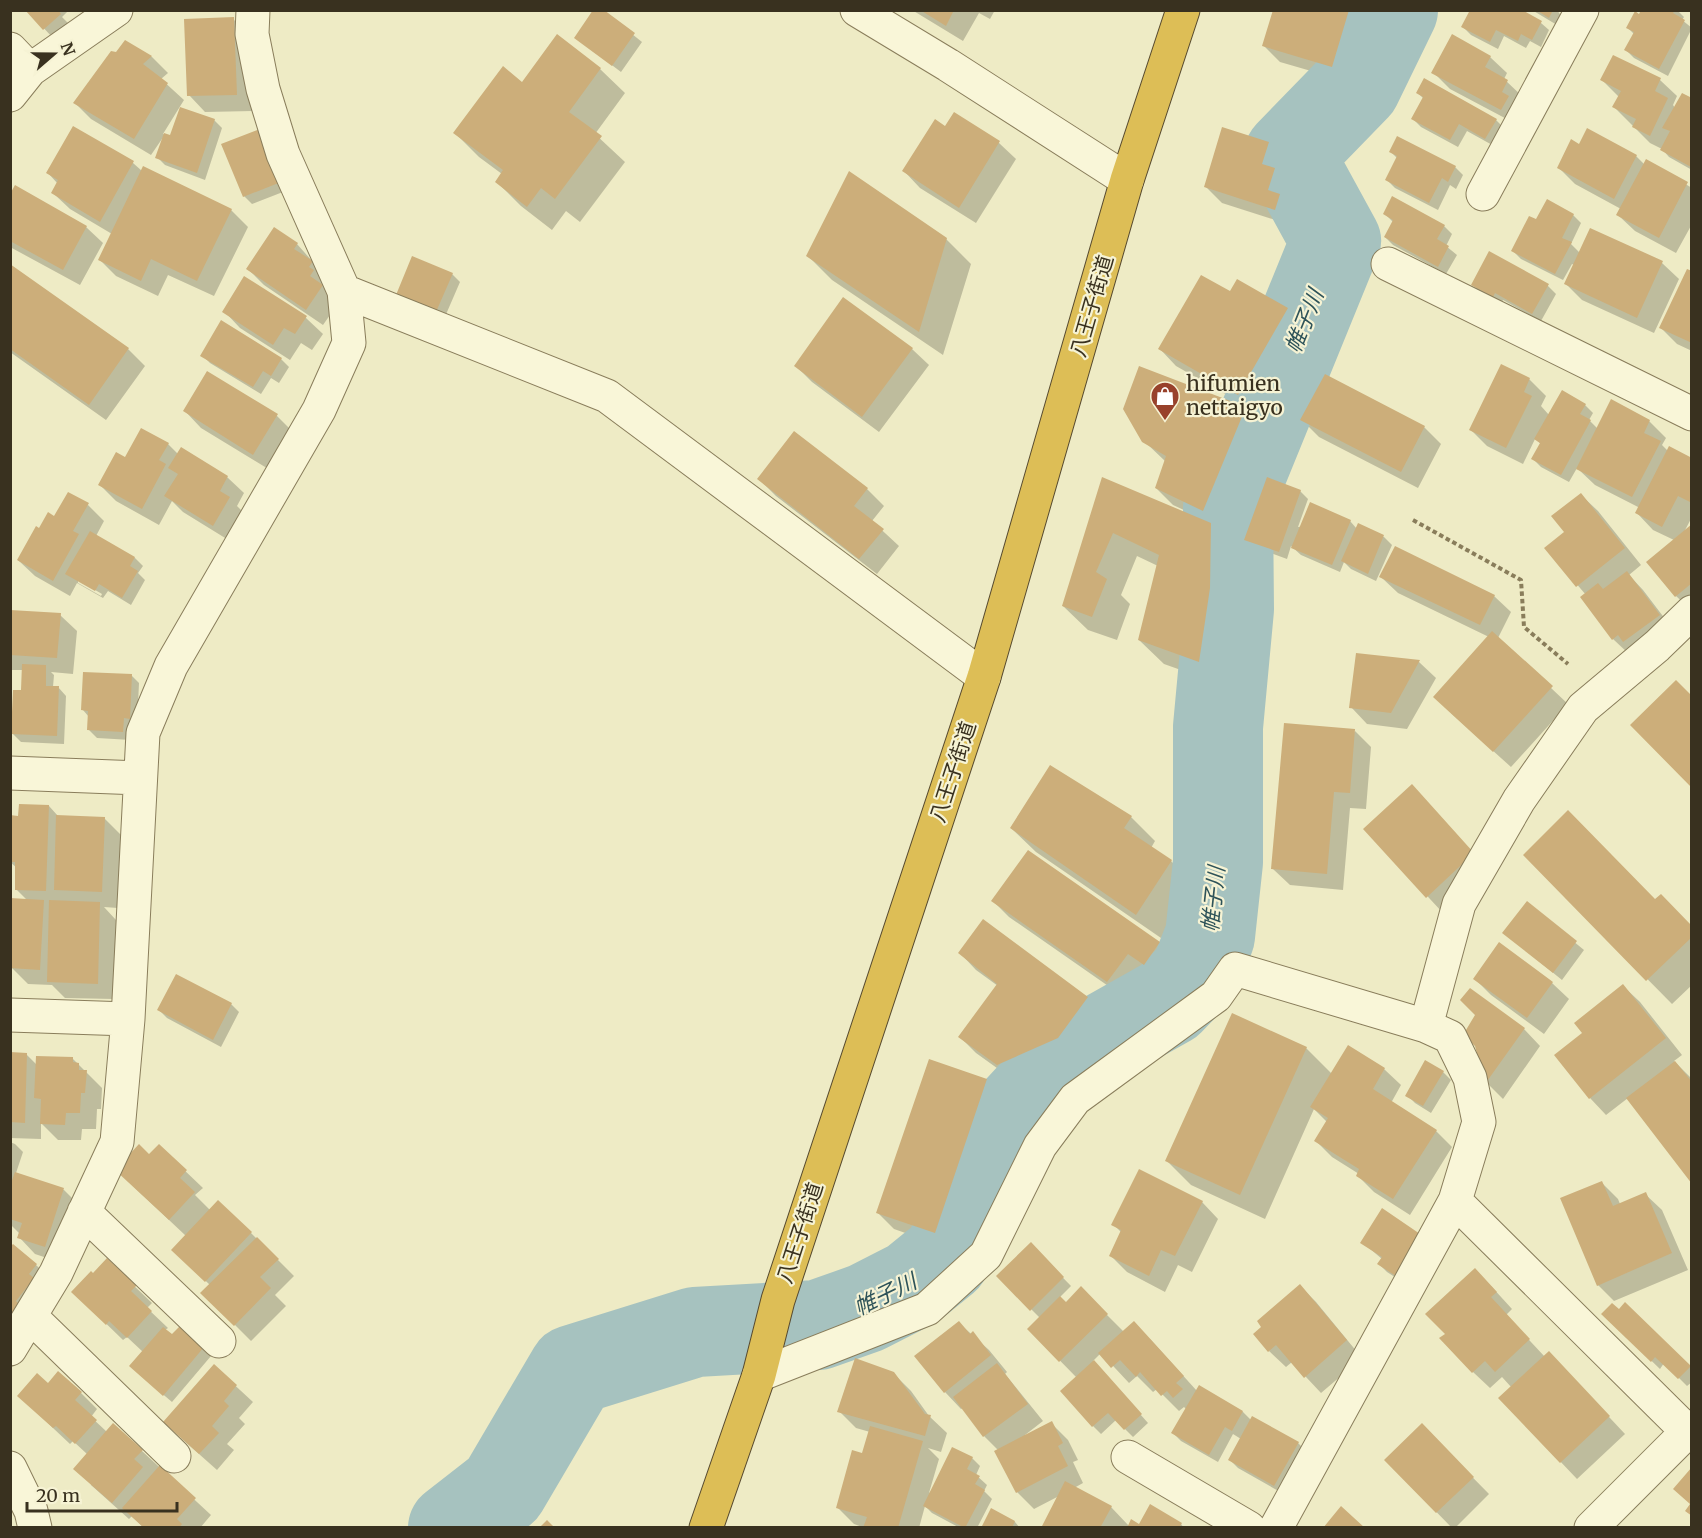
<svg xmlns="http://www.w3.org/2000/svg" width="1702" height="1538" font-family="Merriweather,'Noto Sans JP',serif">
	<rect width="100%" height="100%" fill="#eeebc5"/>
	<path fill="#0003" fill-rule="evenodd" d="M27,10h42l-7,7 6,6 -16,14z
		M602,10l40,32 -21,30 -45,-34z
		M912,10h83l-5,9 -11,-6 -16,28z
		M1274,10h96l-21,72 -69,-20 -16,-16z
		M1518,10l23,13 8,7 -8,17 -11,-6 -4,7 -22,-12 -6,13 -27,-14 -8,-8z
		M1532,10h25l5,7 -5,8z
		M1643,10h34l7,7 -2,3 10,8 -24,48 -34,-18 -8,-8 8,-16 -6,-6 12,-12z
		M233,19l17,16 3,76 -48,1 -16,-17z
		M558,36l42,33 25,24 -30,41 30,28 -45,60 -14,-11 -14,19 -31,-24 -24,-24 5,-8 -23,-17 -24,-24 68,-49z
		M126,42l26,15 16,16 -7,6 23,21 -21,34 8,2 43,-16 8,8 -17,52 -40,-15 -8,-8 7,-21 -13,19 -60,-36 -16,-16z
		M1490,57l17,16 -3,6 20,19 -6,27 -68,-36 -17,-17z
		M1602,80h58l17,16 -4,9 2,3 17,-8v70l-23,-13 -7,-8 -12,-6 -36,-36 5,-10z
		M1418,93l78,27 8,8 -10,18 -27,-15 -9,16 -37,-20 -8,-8 11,-20z
		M955,114l44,29 17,16 -40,64 -56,-35 -16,-17 42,-43z
		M74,128l59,35 9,8 89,39 17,17 -34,69 -46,-21 -10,21 -42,-20 -16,-16 12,-26 -42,-25 -17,-16 5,-9 -10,-11z
		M1397,138l58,29 8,8 -7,14 -6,-4 -12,25 -43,-22 -8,-8 10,-22 -7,-7z
		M1268,143l16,17 -4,15 10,11 -5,16 10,10 -4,13 -69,-22 -16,-16z
		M223,144l65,46 -36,14 -8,-8z
		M1579,146l57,10 9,9 2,-4 45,27v36l-16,29 -41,-22 -17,-16 3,-6 -46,-25 -17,-17z
		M10,197l76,30 17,16 -23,42 -70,-38z
		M1385,214l59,12 8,8 -6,12 11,9 -11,19 -53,-29 -8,-8 8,-15z
		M1573,215l8,8 -10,21 9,9 11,-23 71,33 17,16 -25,54 -72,-33 -16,-16 8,-19 -2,-1 -9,16 -42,-21 -8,-8z
		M946,239l25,25 -28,91 -111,-75 -24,-24z
		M297,244l31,35 11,23 -16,23 -59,-40 -16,-16z
		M10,266l118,83 17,17 -39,54 -96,-68z
		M1692,273v78l-15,-7 -16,-16z
		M452,274l8,8 -16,37 -39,-16z
		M244,278l62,40 17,16 -11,16 -11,-7 -11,17 -50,-32 -16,-17z
		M1238,281l49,28 17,16 -49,86 -79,-45 -16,-17 71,-56z
		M1472,284l76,2 8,8 -15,27 -38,-21 -2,4 -21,-12z
		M912,349l17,16 -50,67 -67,-50 -16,-16z
		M202,355l79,4 8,8 -10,16 -8,-5 -10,16 -51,-31z
		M1140,368l105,41 17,16 -43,101 -13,-6 28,29v64l-11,72 -59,-21 -25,-24 19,-74 -21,-10 -16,39 9,9 -13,36 -29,-10 -25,-24 40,-127 93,39 1,-2 -24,-11 -17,-17 9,-27 -21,-20z
		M1529,379l17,17 -5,10 8,9 13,-23 23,13 8,8 -4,7 9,9 51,-8 17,17 -4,7 6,6 24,9v57l-8,15 8,-6v85l-16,-15 -2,-56 -21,-10 -16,-17 3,-5 -45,-23 -18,-17 -8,14 -28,-15 -8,-8 8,-15 -6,-5 -12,25 -36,-18 -17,-17z
		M185,411l92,5 16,16 -23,38 -69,-42z
		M1302,420l122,7 17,17 -23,44 -99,-51z
		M795,433l72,56 17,17 -12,15 27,25 -22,28 -101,-78 -17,-17z
		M168,444l10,10 49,23 17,16 -7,13 9,9 -16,26 -47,-29 -11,-11 -13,24 -43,-24 -16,-16 25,-26z
		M1300,491l8,8 -10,28 52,-6 7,8 2,-4 25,12 8,8 -16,36 -25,-12 -7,-7 -4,10 -39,-17 -10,-9 -4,13 -33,-12 -8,-8z
		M1581,495l17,16 43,54 -12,10 14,15 32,42 -45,23 -17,-16 -31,-42 4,-2 -40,-47 20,-16z
		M88,505l16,16 -8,15 39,22 8,8 -5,7 7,7 -14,25 -23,-14 -5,7 -26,-15 -7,13 -35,-20 -17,-16 37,-42zM78,580l24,14 -1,2 -23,-13z
		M1381,577l113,19 17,16 -13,26 70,66 -57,63 -60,-54 38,-76 -91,-44z
		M10,612l50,3 17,16 -4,43 -22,-2 3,3 -1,12h5l8,9 -2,48 -43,-2 -8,-8 9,-42 1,-22h-13z
		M1357,654l62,8 17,16 -29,51 -40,-5 -16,-17z
		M131,675l8,8 -2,43 -6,14 -34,-2 -8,-8v-13l-6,-7z
		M1355,731l16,16 -5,62 -16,-1 -7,82 -53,-5 -17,-16z
		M49,806l9,10 46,2 17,17 -3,73 -14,-1 12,13 -2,79 -49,-1 -13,-13 -24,-1 -16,-16 16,-67 -12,-12 1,-21 -7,-6 9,-45z
		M1131,817l24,24 -4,7 20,13 24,25 -34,52 -125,-86 -25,-24z
		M1365,829l124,42 -46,42z
		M1525,855l131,46 36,26v58l-20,19z
		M993,901l166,42 17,16 -15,21 -15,-11 -22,28 -115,-80z
		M1527,903l57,47 -22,30 -58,-47z
		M960,953l127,45 16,17 -28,39 -60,27 -39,-28 -16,-16 38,-51 -22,-16z
		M1475,979l77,4 17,16 -25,35 -53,-39z
		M1623,986l17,16 42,53 -8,6 18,18v102l-64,-83 -22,17 -16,-17 -34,-43 29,-22z
		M231,1004l8,8 -18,35 -54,-29 -8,-8z
		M1476,1015l48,14 16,17 -37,53 -16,-16z
		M1306,1048l26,26 52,-5 17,16 -10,18 45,28 16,16 -42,68 -36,-23 -17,-17 2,-1 -27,-17 -16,-16 11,-19 -13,-13 -49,110 -74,-34 -24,-24z
		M10,1054h16l11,11 35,-7 30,30 -1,21h-4l-1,20h-14l-1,11h-23l-17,-17v16l-31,-1z
		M1443,1072l8,8 -20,33 -16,-10 -8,-8z
		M986,1080l17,17 -52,152 -57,-20 -16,-16z
		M10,1142l5,2 8,8 -7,21 48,17 16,16 -18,57 -27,-9 -16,-17v-4l-9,-9z
		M159,1146l44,42 -8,7 15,15 41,23 43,43 -19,19 11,11 -35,35 -48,-48 7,-8 -37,-35 13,-14 -52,-49 15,-31z
		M1601,1182l17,17 2,5 25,-10 17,16 26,60 -74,31 -16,-16z
		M1202,1202l16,17 -26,53 -14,-7 -13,27 -38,-20 -16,-16 11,-23 -9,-9z
		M1383,1210l21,73 -17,-11 -8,-8 3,-5 -20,-17z
		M1031,1245l40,41 -12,12 7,6 15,-15 43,43 26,7 47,52 46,21 9,9 46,22 8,8 -24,42 -44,-25 -8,-8 11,-21 -8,-5 -15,28 -37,-21 -8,-8 14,-23 -3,-3 -5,4 -22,-22 -4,3 -16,-16 -8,7 -28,-30 -8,8 55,62 -15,14 -17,-17 -15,14 -8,-8 -16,-48 -48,-49 11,-11 -42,-42z
		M10,1249l26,16 17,16 -35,65z
		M107,1260l45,43 -5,5 21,20 -3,2 7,6 31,12 8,8 -39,46 -33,-28 4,-22 -16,-15 -4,3 -33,-32 4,-33z
		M1300,1286l16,16 46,56 -41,35 -29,-31 -6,5 -17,-16z
		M1491,1286l21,23 -6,6 39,42 20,13 60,64 -48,45 -76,-80 11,-11 -10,-11 -12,11 -17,-16 -26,-38z
		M1626,1304l66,64v14l-5,4 -23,-23 -4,6 -57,-55 16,-3z
		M959,1323l30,27 18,22 -2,2 38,47 -18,14 1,1 25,-13 17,17 10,20 -5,2 10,21 -9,5 37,19 18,19 52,-2 3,4h-142l17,-32 -25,13 -17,-17 -21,-41 2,-1 -14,-14 -21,-28 -2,1 -16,-17z
		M214,1366l39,36 -14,16 6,6 -18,20 7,6 -17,20 -36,-32z
		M894,1374l17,17 18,25 18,17 -6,19 -13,-4 11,11 -10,34 43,-35 8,8 -4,9 11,10 -3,6 8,8 -15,29h-17l-28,-15 -7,-7 -6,22h-54l-11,-4 -16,-16 25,-53 7,-23 -14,-4 -17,-17z
		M48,1385l33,8 16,16 -6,8 16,15 35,19 69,64 -11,13h-56l-12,-12 -3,3 -38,-34 -4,-31 -14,-13 -3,3 -51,-48z
		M1422,1426l67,68 -34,34h-3l-66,-68z
		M991,1510l24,12 5,6h-38z"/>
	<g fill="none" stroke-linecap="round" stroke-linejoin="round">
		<path stroke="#a6c2bf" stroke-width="90" d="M453,1528l50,-39 70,-119 122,-38 123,-7 48,-17 47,-24 32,-26 23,-37 24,-60 23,-47 51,-55 103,-58 26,-27 15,-38 8,-74v-135l11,-118 -1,-103 108,-265 -47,-86 67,-69 37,-76"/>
	</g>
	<path fill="#ccae7a" d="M25,10h33l3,4 -18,16z
		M593,10h11l31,23 -23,33 -38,-28z
		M920,10h34l-8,16z
		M1273,10h76l-17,57 -70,-21z
		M1470,10h52l20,11 -10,19 -11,-6 -3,7 -22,-11 -6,12 -29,-15z
		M1536,10h17l-4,8z
		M1641,10h34l-2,3 12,7 -26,49 -35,-19 10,-18 -8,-4 9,-17 4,3z
		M234,17l3,78 -50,1 -3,-77z
		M557,34l44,34 -32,44 33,24 -47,63 -14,-11 -14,19 -32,-25 8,-12 -50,-37 50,-67 19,16z
		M1452,34l39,22 -6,11 23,13 -6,12 7,4 -8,14 -70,-37z
		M125,40l27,16 -9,8 25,19 -34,56 -61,-36 38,-52 5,1z
		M1613,55l48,23 -6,13 13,7 -18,38 -18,-9 4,-8 -24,-12 9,-16 -21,-11z
		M1424,78l73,41 -12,20 -26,-15 -9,16 -39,-21 12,-22 -7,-4z
		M1682,93l10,5 -1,69 -31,-17 10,-19 -8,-3z
		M180,107l35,12 -18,54 -42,-15 9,-25 6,2z
		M954,112l46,29 -41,67 -57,-37 33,-52 10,7z
		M73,126l61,35 -34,61 -49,-29 7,-13 -12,-7z
		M1222,127l47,15 -7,22 13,4 -7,22 12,4 -5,16 -71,-23z
		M1587,128l50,27 -23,44 -57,-31 14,-29 8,5z
		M260,129l21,53 -38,15 -22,-53z
		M1397,136l59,30 -8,16 -6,-4 -13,25 -44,-23 12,-24 -8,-4z
		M1646,159l42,23 -29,56 -43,-23z
		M143,166l89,43 -35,72 -46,-22 -10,22 -43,-21z
		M849,171l98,67 -28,94 -113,-76z
		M15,185l72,41 -24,44 -53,-29v-47z
		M1392,196l53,29 -8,14 12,7 -11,21 -54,-30 9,-17 -10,-6z
		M1547,199l27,15 -12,24 10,4 -17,32 -44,-23 18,-35 7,3z
		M274,227l24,16 -4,6 19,12 -4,6 5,3 -4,6 13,9 -17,25 -60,-41z
		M1590,228l73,33 -26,57 -73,-34z
		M1489,251l60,33 -17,30 -37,-21 -2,4 -22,-12z
		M412,256l41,17 -17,39 -40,-17z
		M10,264l119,84 -40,57 -79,-56z
		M1687,269l5,2v72l-33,-15z
		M1201,275l29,16 7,-12 51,29 -50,87 -80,-46z
		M244,276l63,40 -12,18 -11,-6 -11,17 -51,-33z
		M843,297l70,51 -51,69 -68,-51z
		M221,320l61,38 -11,18 -8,-5 -10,16 -53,-31z
		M1501,364l29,14 -6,14 8,4 -26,52 -37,-18z
		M1139,366l107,41 -43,104 -48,-23 11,-32 -24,-14 -19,-33z
		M207,371l71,43 -25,41 -70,-44z
		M1325,374l100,52 -24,46 -101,-52z
		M1562,390l24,14 -6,10 11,6 -30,55 -30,-16 9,-16 -6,-4z
		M1611,399l39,21 -6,13 17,8 -29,56 -56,-28z
		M141,428l28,15 -10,17 7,4 -24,45 -44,-24 18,-33 9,5z
		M794,431l74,57 -14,18 30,23 -25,30 -102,-80z
		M1669,446l23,12v45l-14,-7 -16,31 -27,-14z
		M181,447l47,29 -8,15 10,6 -17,29 -49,-30 14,-22 -10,-6z
		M1102,477l109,46 -1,65 -11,74 -61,-22 21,-85 -46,-22 -17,39 11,7 -15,38 -30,-11z
		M1267,477l34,13 -22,62 -35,-12z
		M68,492l21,11 -16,28 6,3 -26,47 -36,-21 19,-34 3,2 9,-16 6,4z
		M1581,493l44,55 -49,39 -32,-39 20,-16 -13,-16z
		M1310,502l41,18 -19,45 -41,-17z
		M1358,523l26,12 -16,39 -27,-13z
		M1692,524v59l-17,14 -29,-35z
		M90,531l45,26 -5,9 8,5 -16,27 -23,-14 -4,7 -30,-17z
		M1395,546l100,49 -15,30 -101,-48z
		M1627,571l33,44 -37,27 -5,-7 -6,5 -32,-43 18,-14 5,6z
		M10,610l51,3 -4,45 -47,-3z
		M1492,631l61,55 -60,66 -60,-55z
		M1356,653l64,7 -29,53 -42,-5z
		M22,664l24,1v21h13l-2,50 -46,-2 2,-44h8z
		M83,672l49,2 -2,45 -6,-1 -1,14 -36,-2 1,-19 -7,-1z
		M1676,680l16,16v92l-62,-63z
		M1284,723l71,6 -5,64 -16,-1 -7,82 -56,-5z
		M1050,765l82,51 -8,12 48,32 -36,55 -126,-87z
		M1412,784l62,69 -48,45 -63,-69z
		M19,804l30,1 -3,86 -31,-1v-28h-5v-47l8,1z
		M1568,810l87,89 6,-5 31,32v11l-46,44 -123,-126z
		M56,815l49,2 -3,75 -48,-2z
		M1028,850l132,92 -16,23 -16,-11 -21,28 -116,-81z
		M10,898l34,2 -4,70 -30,-2z
		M49,900l51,2 -2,82 -51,-2z
		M1527,901l50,40 -24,32 -51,-40z
		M983,919l105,78 -30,41 -61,27 -39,-28 39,-53 -39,-31z
		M1499,942l54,40 -26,36 -54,-39z
		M176,974l56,29 -19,37 -56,-30z
		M1623,984l43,54 -77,61 -35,-44 28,-22 -8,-10z
		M1470,988l55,40 -40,56 -10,-38 -12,-11 12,-20 -15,-15z
		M1232,1013l75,34 -67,148 -75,-34z
		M1348,1045l37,23 -12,21 64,41 -44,69 -37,-23 3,-7 -45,-28 14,-23 -18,-11z
		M10,1052l17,1 -2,70 -15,-1z
		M36,1056l37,1v5l6,1v7h8l-2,23h-4l-1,20h-14l-1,12 -25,-1 1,-25 -7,-1z
		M929,1059l58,20 -52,154 -59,-20z
		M1425,1060l19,11 -21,35 -18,-10z
		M1675,1061l17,21v102l-66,-86z
		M139,1144l10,10 10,-10 28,26 -7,8 15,14 -26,28 -54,-50z
		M1139,1169l64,32 -28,55 -14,-6 -12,26 -40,-20 12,-26 -10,-5z
		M15,1172l49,16 -19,59 -28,-9 5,-15 -12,-4v-33z
		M1602,1181l11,25 33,-14 26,61 -75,33 -37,-88z
		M218,1200l34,32 -47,50 -34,-32z
		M1382,1208l41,28 -27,40 -19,-12 5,-7 -22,-14z
		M257,1237l22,22 -19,18 11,11 -37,38 -34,-33z
		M1031,1242l33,35 -34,34 -34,-35z
		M13,1244l24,20 -8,10 5,4 -18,23 5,5 -11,12v-71z
		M107,1258l30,27 -6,6 21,20 -25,27 -18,-17 -3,4 -35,-33 20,-21 2,2z
		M1475,1268l22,24 -6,5 39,42 -35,33 -10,-11 -13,12 -33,-35 6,-4 -20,-20z
		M1300,1284l47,56 -43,38 -28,-33 -8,7 -15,-18 8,-7 -4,-6z
		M1081,1286l27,28 -49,48 -32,-33 33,-33 6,6z
		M1625,1302l66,64 -13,13 -23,-22 -4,5 -50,-48 11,-11 7,6z
		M959,1321l11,13 3,-3 18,24 -47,38 -30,-37z
		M1134,1321l50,55 -8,7 7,6 -10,9 -6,-7 -6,5 -21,-24 -4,5 -16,-17 -9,8 -13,-15z
		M180,1326l24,21 -41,49 -34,-30 34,-39 9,7z
		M1549,1351l61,65 -50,47 -62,-65z
		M855,1358l39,14 31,42 6,1 -6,21 -88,-24z
		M1094,1360l48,54 -18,16 -16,-17 -16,14 -32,-36z
		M997,1363l31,41 -45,33 -30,-40z
		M214,1364l23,21 -13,16 5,5 -17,20 7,7 -20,21 -36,-32z
		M58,1371l24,21 -7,8 22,20 -22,24 -19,-18 -3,2 -36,-32 20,-23 11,10z
		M1199,1385l44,26 -11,20 -7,-4 -16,28 -38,-22z
		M1252,1416l47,26 -25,44 -46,-26z
		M1052,1421l11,22 -5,3 10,20 -52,27 -22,-42z
		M113,1423l30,27 -9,9 9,8 -31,36 -39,-34z
		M1422,1423l52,54 -38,36 -52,-53z
		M870,1426l53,15 -25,87h-35l4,-11 -31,-9 16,-58 10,3z
		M952,1447l21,10 -6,12 13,7 -5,8 10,6 -20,38 -42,-22z
		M160,1465l36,33 -19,21 5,5 -3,4h-35l-22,-20z
		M1692,1467v49l-7,-5 5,-7 -17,-15z
		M1065,1481l47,25 -12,22h-59z
		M1150,1504l32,19 -3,5h-52l4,-9 8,5z
		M1341,1506l24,22h-42z
		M991,1508l24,13 -3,7h-31z
		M547,1520l8,8h-16z"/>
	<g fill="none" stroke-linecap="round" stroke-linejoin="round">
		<g stroke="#897d5b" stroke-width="35">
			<path id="minor" d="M857,10l91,55 179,115
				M10,49l20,21
				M10,95l20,-25 86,-60
				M1483,194l99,-184
				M1388,264l304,150
				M344,291l263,105 377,281
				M10,773l130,5
				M10,1015l118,4
				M1455,1201l232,230
				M84,1212l135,129
				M30,1316l144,140
				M10,1349l46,-76 61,-131 11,-123 15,-286 28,-67 148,-256 30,-67 -5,-52 -61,-137 -20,-65 -11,-55 1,-24
				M759,1375l168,-66 59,-54 54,-109 35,-47 141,-103 19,-27 191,57
				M1128,1457l121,71
				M10,1468l21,43 4,17
				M1276,1528l179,-327 24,-79 -9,-44 -20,-41 -24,-11 33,-122 60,-104 64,-92 74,-62 35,-34
				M1591,1528l101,-101"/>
		</g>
		<g stroke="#574a2f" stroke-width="35">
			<path id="highway" d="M706,1528l53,-153 19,-75 206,-623 143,-497 56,-170"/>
		</g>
		<path stroke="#897d5b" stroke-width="4" stroke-dasharray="4.5 3" stroke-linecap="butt" d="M1413,520l108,60 3,47 44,37"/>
		<use href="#minor" stroke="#f9f6d8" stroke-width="33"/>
		<use href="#highway" stroke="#ddbe56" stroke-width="33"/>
	</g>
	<defs>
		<g id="shop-pin" transform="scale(1.5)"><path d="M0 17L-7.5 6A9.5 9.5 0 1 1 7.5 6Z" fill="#98412b" stroke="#f6f3d4"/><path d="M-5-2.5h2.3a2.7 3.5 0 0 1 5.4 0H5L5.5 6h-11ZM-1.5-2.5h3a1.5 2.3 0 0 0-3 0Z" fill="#fff"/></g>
	</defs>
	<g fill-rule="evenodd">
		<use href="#shop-pin" x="1165" y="396"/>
	</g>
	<g text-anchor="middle" stroke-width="4.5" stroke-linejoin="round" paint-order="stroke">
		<g font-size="21" fill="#39311f" stroke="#f6f3d4">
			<text transform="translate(1092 306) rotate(-74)" y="7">八王子街道</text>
			<text transform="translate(953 772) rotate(-72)" y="7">八王子街道</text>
			<text transform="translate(800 1233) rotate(-72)" y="7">八王子街道</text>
		</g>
		<g font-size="21" fill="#39311f" stroke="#f6f3d4" text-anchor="start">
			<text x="1186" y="391">hifumien<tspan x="1186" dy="24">nettaigyo</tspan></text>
		</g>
		<g font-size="22" font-style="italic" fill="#2e5359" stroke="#f6f3d4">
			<text transform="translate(1304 321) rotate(-68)" y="8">帷子川</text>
			<text transform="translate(1213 899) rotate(-84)" y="8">帷子川</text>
			<text transform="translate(885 1294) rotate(-26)" y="8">帷子川</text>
		</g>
	</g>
	<rect width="1702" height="1538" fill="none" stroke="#39311f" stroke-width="24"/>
	<g transform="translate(54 54) rotate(70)" stroke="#f6f3d4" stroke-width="4.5" paint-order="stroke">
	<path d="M0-4.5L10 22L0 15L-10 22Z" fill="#39311f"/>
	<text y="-9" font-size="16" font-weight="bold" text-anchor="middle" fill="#39311f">N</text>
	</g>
	<path d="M27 1502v9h150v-9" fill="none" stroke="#39311f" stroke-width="3"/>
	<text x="36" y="1502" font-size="18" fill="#39311f" stroke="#f6f3d4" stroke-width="4.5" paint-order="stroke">20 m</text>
</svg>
